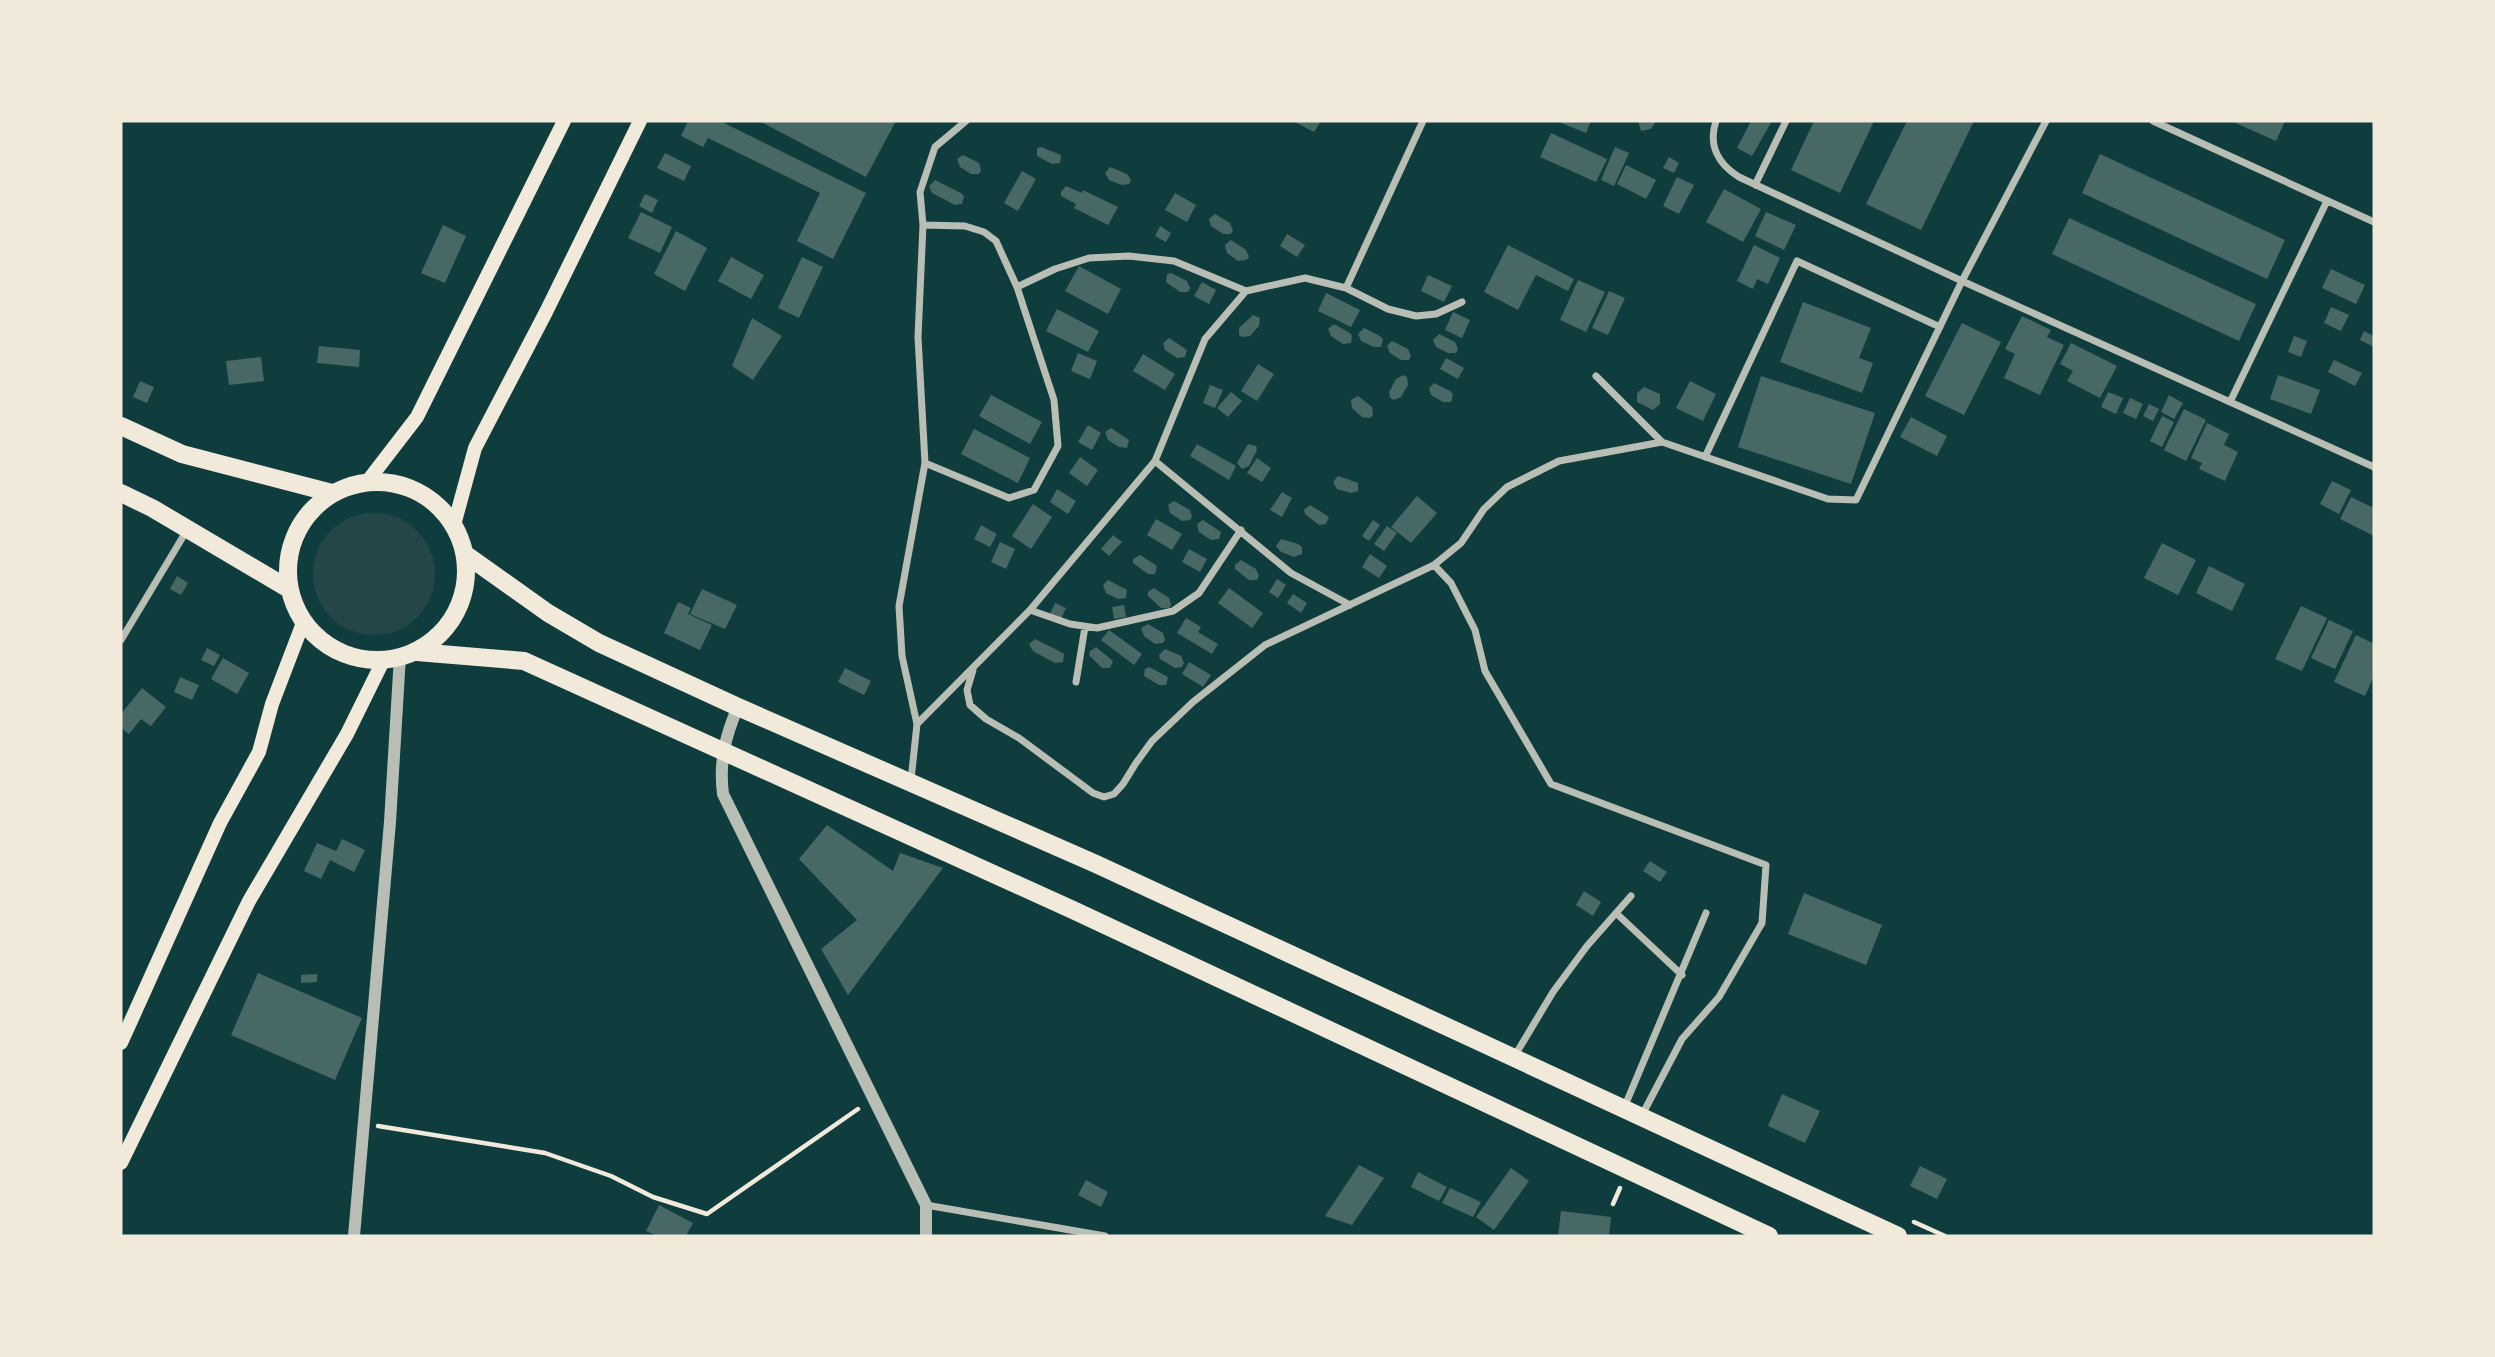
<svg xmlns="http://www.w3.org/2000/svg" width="2495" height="1357" font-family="Arial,sans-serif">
	<rect width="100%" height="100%" fill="#0f3d3e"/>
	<path fill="#244646" d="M313 574a61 61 0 1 1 122 0a61 61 0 1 1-122 0Z"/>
	<path fill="#486865" d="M688,121h32l146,72 -33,66 -36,-18 23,-48 -112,-55 -5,9 -22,-11z
		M759,121h137l-30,56z
		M1293,121h28l-7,11z
		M1562,121h29l-5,12 -25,-10z
		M1638,121h18l-5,8 -10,2z
		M1751,121h21l-20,35 -15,-8z
		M1814,121h60l-34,72 -49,-23z
		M1907,121h67l-53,109 -55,-26z
		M2231,121h54l-9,20z
		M1551,133l56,26 -11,23 -56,-25z
		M1041,147l20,8 -1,8 -8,1 -15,-8v-8z
		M1615,147l14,6 -15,33 -13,-6z
		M665,153l26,13 -7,15 -27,-13z
		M2100,154l185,86 -18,39 -185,-86z
		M963,155l16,8 2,7 -2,4h-8l-11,-7 -3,-8z
		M1669,157l10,6 -5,10 -11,-5z
		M1626,165l30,15 -10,19 -29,-15z
		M1110,167l17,7 4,6 -2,4 -7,1 -13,-5 -4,-7z
		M1022,171l14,8 -18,32 -14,-8z
		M1677,177l17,8 -15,29 -16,-8z
		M935,180l26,13 3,3 -2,8 -7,1 -23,-12 -3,-7z
		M1066,186l16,7 1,-3 35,17 -10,18 -34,-17 2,-4 -15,-8v-4z
		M1724,189l37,20 -18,33 -37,-20z
		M1175,193l21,12 -9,17 -22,-12z
		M645,194l13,6 -6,13 -13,-7z
		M641,212l31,15 -12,26 -32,-15z
		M1766,212l30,13 -12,25 -29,-14z
		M1215,214l15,9 3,8 -3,3h-7l-12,-8 -2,-7z
		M2069,218l187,86 -17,37 -187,-87z
		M443,225l23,11 -21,47 -24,-10z
		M1160,226l11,7 -5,9 -11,-6z
		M676,231l31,17 -22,43 -31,-17z
		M1287,234l18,11 -8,12 -17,-11z
		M1231,240l15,10 3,7 -3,3 -8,1 -11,-8 -2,-8z
		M1508,245l66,34 -6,12 -32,-16 -18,35 -34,-18z
		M1754,245l26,13 -12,26 -11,-5 -4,10 -16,-8z
		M731,257l33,18 -13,24 -33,-18z
		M802,257l21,10 -24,51 -21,-10z
		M1079,266l42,23 -13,25 -43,-23z
		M2331,269l34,16 -9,19 -34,-16z
		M1171,273l16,8 3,7 -2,4h-8l-14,-10 1,-8z
		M1428,275l24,11 -8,16 -23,-11z
		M1578,280l27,12 -19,40 -26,-12z
		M1202,282l14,8 -7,14 -15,-8z
		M1609,291l16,7 -17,37 -16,-7z
		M1326,293l34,17 -9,17 -33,-16z
		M1803,302l68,26 -12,30 14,5 -11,30 -82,-31z
		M2331,307l18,8 -8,16 -17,-8z
		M1057,309l42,22 -11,21 -42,-21z
		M1453,312l17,8 -8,18 -17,-8z
		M1253,315l7,3 -1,8 -9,10 -8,1 -3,-2v-7z
		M2022,316l29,14 -4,7 17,8 -24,50 -36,-17 11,-24 -10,-5z
		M752,318l30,18 -29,44 -21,-14z
		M1962,323l39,19 -37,73 -39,-19z
		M1334,324l16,9 2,3 -1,7 -8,1 -12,-8 -3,-7z
		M1364,328l16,8 3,3 -2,8h-7l-13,-6 -3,-7z
		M2364,331l10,5v11l-14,-7z
		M1439,334l16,8 3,7 -2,4h-8l-12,-6 -3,-7z
		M2294,336l13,5 -6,16 -13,-5z
		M1169,338l18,12 -2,7 -8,1 -12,-8 -2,-7z
		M1392,341l16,8 3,7 -2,4h-8l-11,-7 -3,-7z
		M2071,343l46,23 -17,32 -33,-17 6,-10 -13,-7z
		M319,346l41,4 -1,17 -42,-4z
		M1078,353l19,8 -7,18 -19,-8z
		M1143,354l32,20 -10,16 -32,-19z
		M261,357l3,24 -35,4 -3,-24z
		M1446,358l18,10 -6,11 -18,-10z
		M2334,360l28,13 -7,13 -27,-14z
		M1258,364l16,10 -17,27 -16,-10z
		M1403,375l4,2 1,8 -7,12 -7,3 -4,-2 -1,-6 7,-13z
		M2278,375l42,15 -9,24 -41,-15z
		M1761,376l114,37 -24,71 -113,-37z
		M140,381l14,6 -7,16 -14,-6z
		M1690,381l26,13 -13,27 -27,-13z
		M1434,383l16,8 3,3 -2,8h-8l-12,-7 -2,-7z
		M1210,385l13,5 -8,18 -12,-5z
		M1644,387l16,7v10l-7,6 -16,-8v-9z
		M1231,392l11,9 -14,16 -11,-9z
		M2108,392l15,6 -7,16 -15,-7z
		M991,395l51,27 -12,22 -51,-28z
		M2169,395l14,8 -9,16 -13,-7z
		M1358,396l14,11 1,8 -3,3 -8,-1 -10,-9 -1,-8z
		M2130,398l13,6 -7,15 -13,-6z
		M2149,404l10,5 -6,12 -10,-5z
		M2184,409l22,11 -20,41 -22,-11z
		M2162,416l12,6 -12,25 -12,-6z
		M1911,417l36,19 -10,20 -37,-19z
		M2207,423l22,11 -5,11 14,7 -13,29 -26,-12 3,-6 -11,-5z
		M1088,425l13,8 -9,17 -14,-8z
		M1111,428l18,12 -2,8 -8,-1 -11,-7 -3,-8z
		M974,429l56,29 -12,25 -57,-29z
		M1197,444l39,22 -7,14 -39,-24z
		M1248,444l8,2 1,4 -8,16 -7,3 -5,-6z
		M1080,457l18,13 -11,16 -18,-13z
		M1257,458l14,10 -9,14 -15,-9z
		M1338,476l20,7v8l-7,2 -14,-4 -4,-7z
		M2332,481l19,9 -12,24 -19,-10z
		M1057,489l19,12 -8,13 -18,-12z
		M1282,492l10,6 -10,19 -12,-7z
		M1417,496l20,17 -26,30 -20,-16z
		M2351,497l23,11v28l-34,-17z
		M1174,501l16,9 2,7 -2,3 -8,1 -12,-8 -2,-8z
		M1033,504l19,13 -21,32 -19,-13z
		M1310,505l19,12 -3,7 -7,1 -14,-11 -1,-4z
		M1156,519l26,15 -10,16 -25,-15z
		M1203,520l18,12 -2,7 -8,1 -12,-8 -2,-8z
		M1373,520l7,5 -11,16 -7,-5z
		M981,525l16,9 -7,13 -16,-8z
		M1387,526l10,7 -13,18 -10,-7z
		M1113,535l9,7 -13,14 -8,-7z
		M1281,539l17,5 4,3v7l-8,3 -13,-5 -5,-6z
		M1000,542l15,7 -9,20 -15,-7z
		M2162,543l34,17 -18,35 -34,-17z
		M1189,549l18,10 -7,13 -18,-10z
		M1370,554l17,12 -8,12 -17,-11z
		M1140,555l17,11 -2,8h-7l-15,-11v-4z
		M1241,560l15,9 3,7 -2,4h-8l-14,-11v-4z
		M2209,566l36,18 -13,27 -36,-18z
		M177,576l11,7 -7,12 -11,-6z
		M1277,579l9,6 -8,13 -9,-6z
		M1108,580l19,10 -1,8 -8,1 -12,-6 -3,-8z
		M1154,588l15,10 2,7 -2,3h-8l-13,-12v-4z
		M1229,588l34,25 -11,15 -34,-25z
		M702,589l35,16 -12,24 -35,-15z
		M1293,594l14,9 -6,10 -14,-10z
		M678,602l13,6 -3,6 24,11 -12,25 -36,-17z
		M1055,603l11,5 -5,11 -11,-5z
		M1124,605l2,12 -12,2 -2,-12z
		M2301,606l26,12 -25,53 -27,-12z
		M1186,618l15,9 -3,5 20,12 -6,10 -35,-21z
		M2329,620l24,11 -18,38 -24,-11z
		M1148,624l15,9 2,7 -2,3 -8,1 -11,-8 -3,-8z
		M1109,630l33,24 -8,11 -33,-25z
		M2356,635l18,9v32l-9,20 -31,-14z
		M1035,639l26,13 3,2 -1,8 -8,1 -22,-12 -4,-7z
		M1096,647l17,14 -3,7h-8l-13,-13 1,-4z
		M207,648l13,7 -6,11 -13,-6z
		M1165,649l16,7 3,7 -2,4 -7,1 -15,-9 -1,-4z
		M223,658l26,15 -12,21 -26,-15z
		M1189,662l22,13 -8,12 -21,-13z
		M1149,667l19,10 -2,8h-7l-15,-9 1,-7z
		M845,668l26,13 -7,14 -26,-13z
		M180,677l19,8 -7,15 -18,-8z
		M142,688l24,19 -15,19 -10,-7 -12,15 -8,-6v-14z
		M827,825l66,46 7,-18 43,15 -95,127 -27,-46 36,-29 -58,-61z
		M342,839l23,11 -11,22 -24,-12 -9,19 -17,-8 13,-28 19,8z
		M1650,861l17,11 -7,10 -17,-11z
		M1584,891l17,11 -8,14 -17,-11z
		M1804,893l78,32 -16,40 -78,-31z
		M258,973l104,45 -27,62 -104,-45z
		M317,974v8l-16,1v-8z
		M1782,1094l38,17 -15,32 -37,-17z
		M1359,1165l25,13 -32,47 -27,-9z
		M1920,1166l27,13 -10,20 -27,-13z
		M1511,1168l18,13 -35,49 -18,-13z
		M1418,1172l29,15 -8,14 -28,-14z
		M1086,1180l22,12 -7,15 -23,-12z
		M1450,1188l31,14 -8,15 -31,-14z
		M659,1205l34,18 -7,13h-29l-11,-5z
		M1561,1211l50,6 -2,19h-51z"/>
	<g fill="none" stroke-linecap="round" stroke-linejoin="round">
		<path stroke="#f1e9da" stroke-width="4.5" d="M378,1126l167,27 66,23 42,21 54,17 151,-105
			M1613,1204l7,-16
			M1914,1222l31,14"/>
		<path stroke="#b8beb3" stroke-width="7" d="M1716,121c-8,24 2,43 23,56l223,104 412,186
			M2153,121l221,101
			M1755,185l31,-64
			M923,225l42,1 19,6 12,9 21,46 37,113 4,46 -24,44 -25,8 -84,-35
			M1017,287l38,-18 34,-11 40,-2 45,5 72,30
			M1346,288l77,-167
			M1596,376l66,66
			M2230,402l97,-201
			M1705,457l92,-196 143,66
			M1155,461l136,112 59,32
			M1030,610l40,14 27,4 76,-17 26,-18 42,-63
			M121,640l66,-110
			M973,670l-6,20 3,15 16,14 33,19 74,55 11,4 10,-3 9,-10 13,-21 16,-22 41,-39 72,-57 169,-80
			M1076,682l9,-55
			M917,724l113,-114 125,-149 50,-122 41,-48 59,-13 41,10 42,21 28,7 20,-2 26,-12
			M911,780l6,-56 -15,-68 -3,-50 26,-143 -7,-126 5,-112 -3,-33 15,-45 31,-26
			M1616,913l66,62
			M1514,1057l39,-65 34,-46 44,-50
			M1624,1108l82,-195
			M1641,1117l41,-78 37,-42 43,-74 4,-58 -215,-81 -66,-113 -10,-41 -24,-47 -17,-18 27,-22 23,-34 23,-22 52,-26 103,-19 166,57 28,1 106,-219 84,-160
			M926,1205l179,31"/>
		<path stroke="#b8beb3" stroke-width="12" d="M738,707c-13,29 -19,56 -15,87l203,411v31
			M354,1236l36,-414 10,-166"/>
		<path stroke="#f1e9da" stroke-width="14" d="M367,482l50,-65 147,-296
			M454,525l21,-77 71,-136 94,-191
			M121,1043l99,-220 39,-71 13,-48 31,-81
			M121,1163l128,-262 98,-167 36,-73"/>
		<path stroke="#f1e9da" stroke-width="18" d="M121,426l61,28 150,39
			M288 571a89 89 0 1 1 178 0a89 89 0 1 1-178 0Z
			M121,493l31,15 137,81
			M465,554l83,59 51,30 139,64 358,157 802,372
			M417,652l107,9 549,249 696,326"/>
	</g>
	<rect width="2495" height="1357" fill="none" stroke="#f1e9da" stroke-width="245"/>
</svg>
